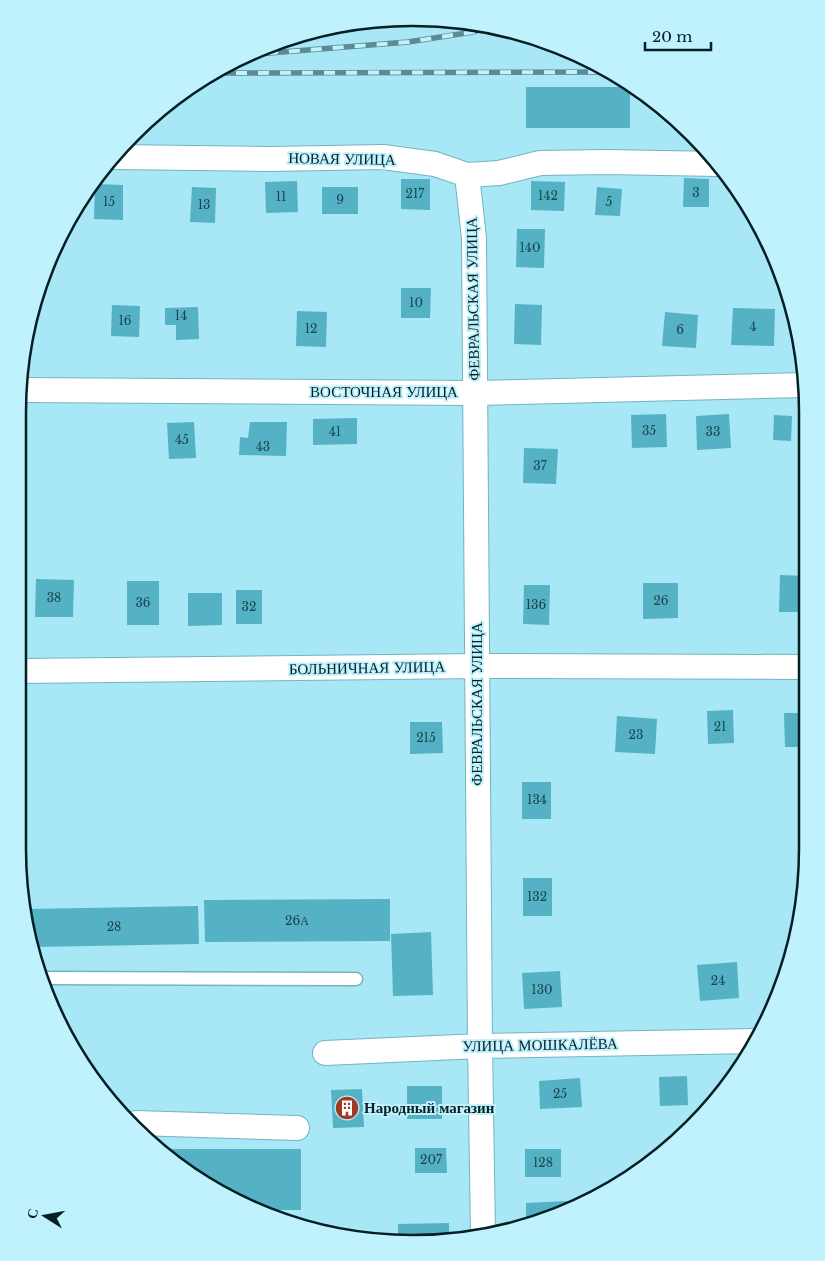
<svg xmlns="http://www.w3.org/2000/svg" width="825" height="1261" font-family="'Libre Baskerville',serif">
	<rect width="100%" height="100%" fill="#a8e7f6"/>
	<path fill="#55b1c4" d="M526,87h104v41h-104z
		M684,178l25,1v28h-26z
		M401,179h29v31l-29,-1z
		M297,181l1,31 -32,1 -1,-31z
		M531,181l34,1 -1,29 -33,-1z
		M95,184l28,1v35l-29,-1z
		M192,187l24,1 -1,35 -25,-1z
		M322,187h36v27h-36z
		M597,187l25,2 -2,27 -25,-1z
		M517,229h28l-1,39 -28,-1z
		M401,288h30l-1,30h-29z
		M515,304l27,1 -1,40 -27,-1z
		M112,305l28,1 -1,31 -28,-1z
		M198,307l1,32 -23,1v-15h-11v-17z
		M733,308l42,1 -1,37 -43,-1z
		M297,311l30,1 -1,35 -30,-1z
		M665,312l33,3 -2,33 -34,-2z
		M666,414l1,33 -35,1 -1,-33z
		M729,414l2,34 -34,2 -1,-34z
		M774,415l18,1 -1,25 -18,-1z
		M357,418v26l-44,1v-26z
		M194,422l2,36 -27,1 -2,-36z
		M250,422h37l-1,34 -47,-1 1,-18 8,1z
		M524,448l34,1 -2,35 -33,-1z
		M780,575l26,1v36h-27z
		M36,579l38,1 -1,37h-38z
		M127,581h32v44h-32z
		M643,583h35v35l-35,1z
		M524,585h26l-1,40 -26,-1z
		M236,590h26v34h-26z
		M188,593h34v32l-34,1z
		M733,710l1,33 -26,1 -1,-33z
		M784,713h21v34h-20z
		M617,716l40,3 -2,35 -40,-2z
		M410,722h32l1,31 -33,1z
		M522,782h29v37h-29z
		M523,878h29v38h-29z
		M390,899v42l-185,1 -1,-42z
		M198,906l1,38 -165,3 -6,-38z
		M431,932l2,63 -40,1 -2,-62z
		M737,962l2,36 -39,3 -3,-36z
		M560,971l2,36 -38,2 -2,-36z
		M687,1076l1,29 -28,1 -1,-29z
		M580,1078l2,29 -42,2 -1,-28z
		M407,1086h35v33h-35z
		M362,1089l2,38 -31,1 -2,-38z
		M415,1148h31l1,25h-32z
		M160,1149h141v61h-45l-84,-48z
		M525,1149h36v28h-36z
		M567,1201v7l-41,17v-22z
		M449,1223v13l-51,6v-18z"/>
	<g fill="none" stroke-linecap="round" stroke-linejoin="round">
		<g stroke="#75b3c1" stroke-width="15">
			<path id="lane" d="M40,978l316,1"/>
		</g>
		<g stroke="#75b3c1" stroke-width="26">
			<path id="street" d="M113,157l156,2 114,-2 52,7 32,11 32,-2 41,-10 66,-1 113,2
				M467,175l7,63 6,808 3,187
				M21,390l454,3 331,-8
				M19,671l458,-5 328,1
				M325,1053l155,-7 275,-5
				M136,1123l161,5"/>
		</g>
		<use href="#lane" stroke="#fff" stroke-width="12"/>
		<use href="#street" stroke="#fff" stroke-width="24"/>
		<g stroke="#5d8b95" stroke-width="5.5">
			<path id="rail" d="M245,55l163,-13 65,-10 16,-5
				M214,73l398,-1"/>
		</g>
		<use href="#rail" stroke="#c0f2fe" stroke-width="4" stroke-dasharray="11" stroke-linecap="butt"/>
	</g>
	<defs>
		<g id="building-disc" transform="scale(1.25)"><circle r="9.5" fill="#a23922" stroke="#c0f2fe"/><path d="M-4-6H4V6H1V3H-1V6H-4ZM-2.5-4.3h1.7v1.8h-1.7ZM.8-4.3h1.7v1.8H.8ZM-2.5-1h1.7V.8h-1.7ZM.8-1h1.7V.8H.8Z" fill="#fff"/></g>
	</defs>
	<g fill-rule="evenodd">
		<use href="#building-disc" x="347" y="1108"/>
	</g>
	<g text-anchor="middle" stroke-width="4" stroke-linejoin="round" paint-order="stroke">
		<g font-size="12" fill="#19444d">
			<text x="696" y="197">3</text>
			<text x="415" y="198">217</text>
			<text x="548" y="200">142</text>
			<text x="281" y="201">11</text>
			<text x="340" y="204">9</text>
			<text x="109" y="206">15</text>
			<text x="609" y="206">5</text>
			<text x="204" y="209">13</text>
			<text x="530" y="252">140</text>
			<text x="416" y="307">10</text>
			<text x="181" y="320">14</text>
			<text x="125" y="325">16</text>
			<text x="753" y="331">4</text>
			<text x="311" y="333">12</text>
			<text x="680" y="334">6</text>
			<text x="649" y="435">35</text>
			<text x="335" y="436">41</text>
			<text x="713" y="436">33</text>
			<text x="182" y="444">45</text>
			<text x="263" y="451">43</text>
			<text x="540" y="470">37</text>
			<text x="54" y="602">38</text>
			<text x="661" y="605">26</text>
			<text x="143" y="607">36</text>
			<text x="536" y="609">136</text>
			<text x="249" y="611">32</text>
			<text x="720" y="731">21</text>
			<text x="636" y="739">23</text>
			<text x="426" y="742">215</text>
			<text x="537" y="804">134</text>
			<text x="537" y="901">132</text>
			<text x="297" y="925">26А</text>
			<text x="114" y="931">28</text>
			<text x="718" y="985">24</text>
			<text x="542" y="994">130</text>
			<text x="560" y="1098">25</text>
			<text x="431" y="1164">207</text>
			<text x="543" y="1167">128</text>
		</g>
		<g font-size="15" fill="#051f25" stroke="#c0f2fe">
			<text transform="translate(342 159) rotate(1)" y="5">НОВАЯ УЛИЦА</text>
			<text transform="translate(473 299) rotate(-91)" y="5">ФЕВРАЛЬСКАЯ УЛИЦА</text>
			<text x="384" y="397">ВОСТОЧНАЯ УЛИЦА</text>
			<text transform="translate(367 668) rotate(-1)" y="5">БОЛЬНИЧНАЯ УЛИЦА</text>
			<text transform="translate(477 704) rotate(-90)" y="5">ФЕВРАЛЬСКАЯ УЛИЦА</text>
			<text transform="translate(540 1045) rotate(-1)" y="5">УЛИЦА МОШКАЛЁВА</text>
		</g>
		<g font-size="15" font-weight="bold" fill="#051f25" stroke="#c0f2fe" text-anchor="start">
			<text x="364" y="1113">Народный магазин</text>
		</g>
	</g>
	<path d="M0 0H825V1261H0ZM412 26H413A386 386 0 0 1 799 412V849A386 386 0 0 1 413 1235H412A386 386 0 0 1 26 849V412A386 386 0 0 1 412 26Z" fill="#c0f2fe" fill-rule="evenodd"/>
	<path fill="none" stroke="#051f25" stroke-width="2.5" d="M412 26H413A386 386 0 0 1 799 412V849A386 386 0 0 1 413 1235H412A386 386 0 0 1 26 849V412A386 386 0 0 1 412 26Z"/>
	<g transform="translate(45 1216) rotate(281)" stroke="#c0f2fe" stroke-width="4" paint-order="stroke">
	<path d="M0-4L9 19L0 12L-9 19Z" fill="#051f25"/>
	<text y="-8" font-size="14" font-weight="bold" text-anchor="middle" fill="#051f25">С</text>
	</g>
	<path d="M645 42v8h66v-8" fill="none" stroke="#051f25" stroke-width="2.5"/>
	<text x="652" y="42" font-size="15" fill="#051f25" stroke="#c0f2fe" stroke-width="4" paint-order="stroke">20 m</text>
</svg>
